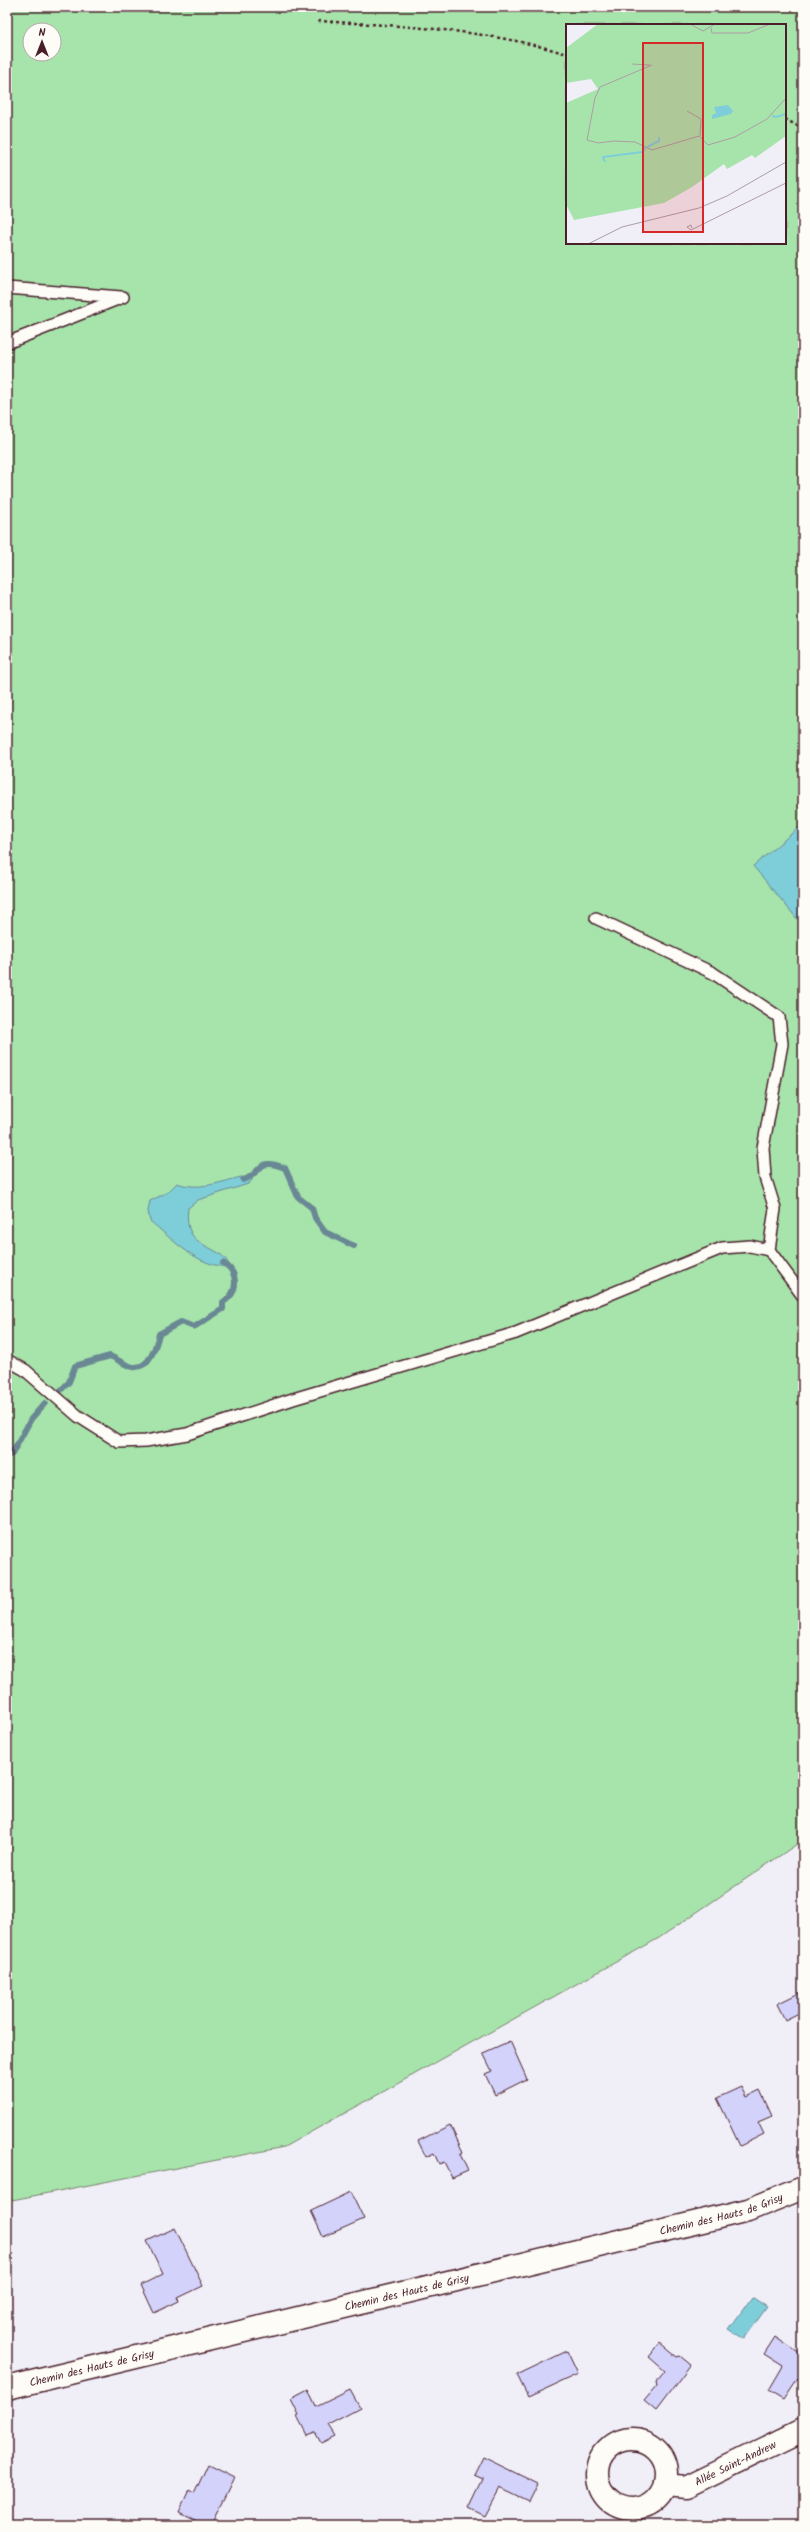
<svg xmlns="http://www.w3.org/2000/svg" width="810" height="2532" font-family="Kalam,sans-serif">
	<rect width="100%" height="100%" fill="#f0eff8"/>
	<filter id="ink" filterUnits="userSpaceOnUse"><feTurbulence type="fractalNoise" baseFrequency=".025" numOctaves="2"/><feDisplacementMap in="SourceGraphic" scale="8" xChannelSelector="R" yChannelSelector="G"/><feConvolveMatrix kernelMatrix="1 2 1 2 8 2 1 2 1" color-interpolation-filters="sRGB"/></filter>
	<g filter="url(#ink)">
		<path fill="#a7e4ab" stroke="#78826b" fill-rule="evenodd" d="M7,7h796v1833l-144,98 -375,209 -277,54zM567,25h218v218h-218zM30,30h24v24h-24z"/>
		<path fill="#7eceda" stroke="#698894" d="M803,824v102l-50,-60z
			M241,1177l12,2 -5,5 -50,16 -10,8c-6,45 33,33 42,59 -32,0 -57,-27 -80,-46l-2,-10 2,-10 18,-9 9,-9c21,8 44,-1 64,-6z
			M752,2297l15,10 -23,32 -15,-10z"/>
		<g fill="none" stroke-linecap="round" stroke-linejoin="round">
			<path stroke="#698894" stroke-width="6" d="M243,1180c20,-6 12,-24 42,-12l13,29 14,11 3,10 10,14 29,14
				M61,1390l8,-8 6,-16 35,-10c7,3 16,10 23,11 17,2 23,-21 26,-33l22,-12 13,5 29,-18v-7c16,-9 16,-30 0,-39
				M7,1456l5,-2 19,-35 14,-16"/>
		</g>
		<path fill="#d2d2fb" stroke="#4a1f2b" d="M803,1991v20l-18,9 -8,-16z
			M510,2041l17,38 -32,16 -10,-21 7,-3 -9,-18z
			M741,2087l5,10 14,-7 12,26 -14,6 6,12 -24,12 -23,-48z
			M450,2125l13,27 -3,2 8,17 -16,7 -8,-16 -5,2 -5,-11 -8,4 -8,-16z
			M351,2192l13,27 -41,18 -12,-26z
			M175,2228l28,58 -25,12 1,3 -25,12 -13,-28 22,-11 -16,-33z
			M775,2337l28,19v26l-5,-4 -14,21 -15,-9 14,-24 -19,-12z
			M660,2343l17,14 3,-1 11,9 -35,46 -12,-10 13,-15 -1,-4 9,-11 -16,-14z
			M567,2351l11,23 -50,23 -11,-22z
			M308,2390l8,17 34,-17 10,18 -32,17 7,11 -14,7 -6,-11 -8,3 -10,-19 2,-1 -8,-16z
			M483,2457l55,27 -9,18 -29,-14 -15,28 -16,-8 14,-29 -9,-4z
			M208,2464l26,13 -23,48h-6l-26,-13 10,-21 5,3z"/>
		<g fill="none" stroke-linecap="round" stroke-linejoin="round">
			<g stroke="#4a1f2b" stroke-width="14">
				<path id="lane" d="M7,288l114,9
					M7,343l116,-46
					M596,918l117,55 66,44 3,27 -19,104 2,29 10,32 -6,41
					M7,1360l18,10 53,46 41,26 27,-1 41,-7 106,-35 223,-66 206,-85 28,-2 19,4 34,46"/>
			</g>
			<g stroke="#4a1f2b" stroke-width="25">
				<g id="street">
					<path id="s1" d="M7,2388l741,-178 55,-22"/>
					<circle cx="632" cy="2474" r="35"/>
					<path id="s2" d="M666,2485l20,2 117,-57"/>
				</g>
			</g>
			<path stroke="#4a1f2b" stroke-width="2.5" stroke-dasharray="3 3" stroke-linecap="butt" d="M318,21c85,5 168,8 249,33
				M785,119l18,10"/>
			<use href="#lane" stroke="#fdfcf7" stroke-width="11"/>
			<use href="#street" stroke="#fdfcf7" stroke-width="22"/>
		</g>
	</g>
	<g text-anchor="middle" stroke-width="3" stroke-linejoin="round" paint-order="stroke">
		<g font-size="11" fill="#4a1f2b" stroke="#fdfcf7">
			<text dy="4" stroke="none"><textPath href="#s1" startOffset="735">Chemin des Hauts de Grisy</textPath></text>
			<text dy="4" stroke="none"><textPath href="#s1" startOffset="411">Chemin des Hauts de Grisy</textPath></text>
			<text dy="4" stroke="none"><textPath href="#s1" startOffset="87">Chemin des Hauts de Grisy</textPath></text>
			<text dy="4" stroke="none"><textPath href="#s2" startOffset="75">Allée Saint-Andrew</textPath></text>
		</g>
	</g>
	<g transform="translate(566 24)">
		<rect width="220" height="220" fill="#f0eff8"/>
		<path d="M32,0h188v112l-31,22 -3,-3 -25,14 -3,-5 -32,23 -28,16 -90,17 -8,-16v-101l32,-14 -7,-10 -25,4v-35z" fill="#a7e4ab"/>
		<path d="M162,81l5,6 -2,3 -19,5v-4l4,-2 -2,-6z" fill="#7eceda"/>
		<path fill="none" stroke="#7eceda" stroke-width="2" d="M206,92l4,1 10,-3M81,123l12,-6v-4M39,138l-2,-5 39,-5 4,-4"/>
		<path fill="none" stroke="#ae9ca6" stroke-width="1" d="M124,0l13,7 12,-7M145,4l1,5h36l22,-9M66,40l18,1M86,41l-52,22 -5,11 -8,42 11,3 16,-2 21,1 17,8 47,-14 9,9 27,-8 32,-18 19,-21M121,87l14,8 -1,17M126,204l-1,-3 -4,2 4,3 95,-47M22,220l34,-17 77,-19 28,-12 59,-34"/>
		<path fill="#d62828" fill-opacity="0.15" stroke="#d62828" stroke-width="2" d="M77,19h60v189h-60z"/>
		<rect width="220" height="220" fill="none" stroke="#4a1f2b" stroke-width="2"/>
	</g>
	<rect width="810" height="2532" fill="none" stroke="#fdfcf7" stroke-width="24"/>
	<rect x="12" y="12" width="786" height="2508" fill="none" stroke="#4a1f2b" stroke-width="1.5" filter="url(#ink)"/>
	<g transform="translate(42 42)"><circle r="19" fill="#fdfcf7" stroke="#b5a4a5"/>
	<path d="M0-3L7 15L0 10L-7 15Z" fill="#4a1f2b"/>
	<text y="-6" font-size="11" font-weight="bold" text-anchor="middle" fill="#4a1f2b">N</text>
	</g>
</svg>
